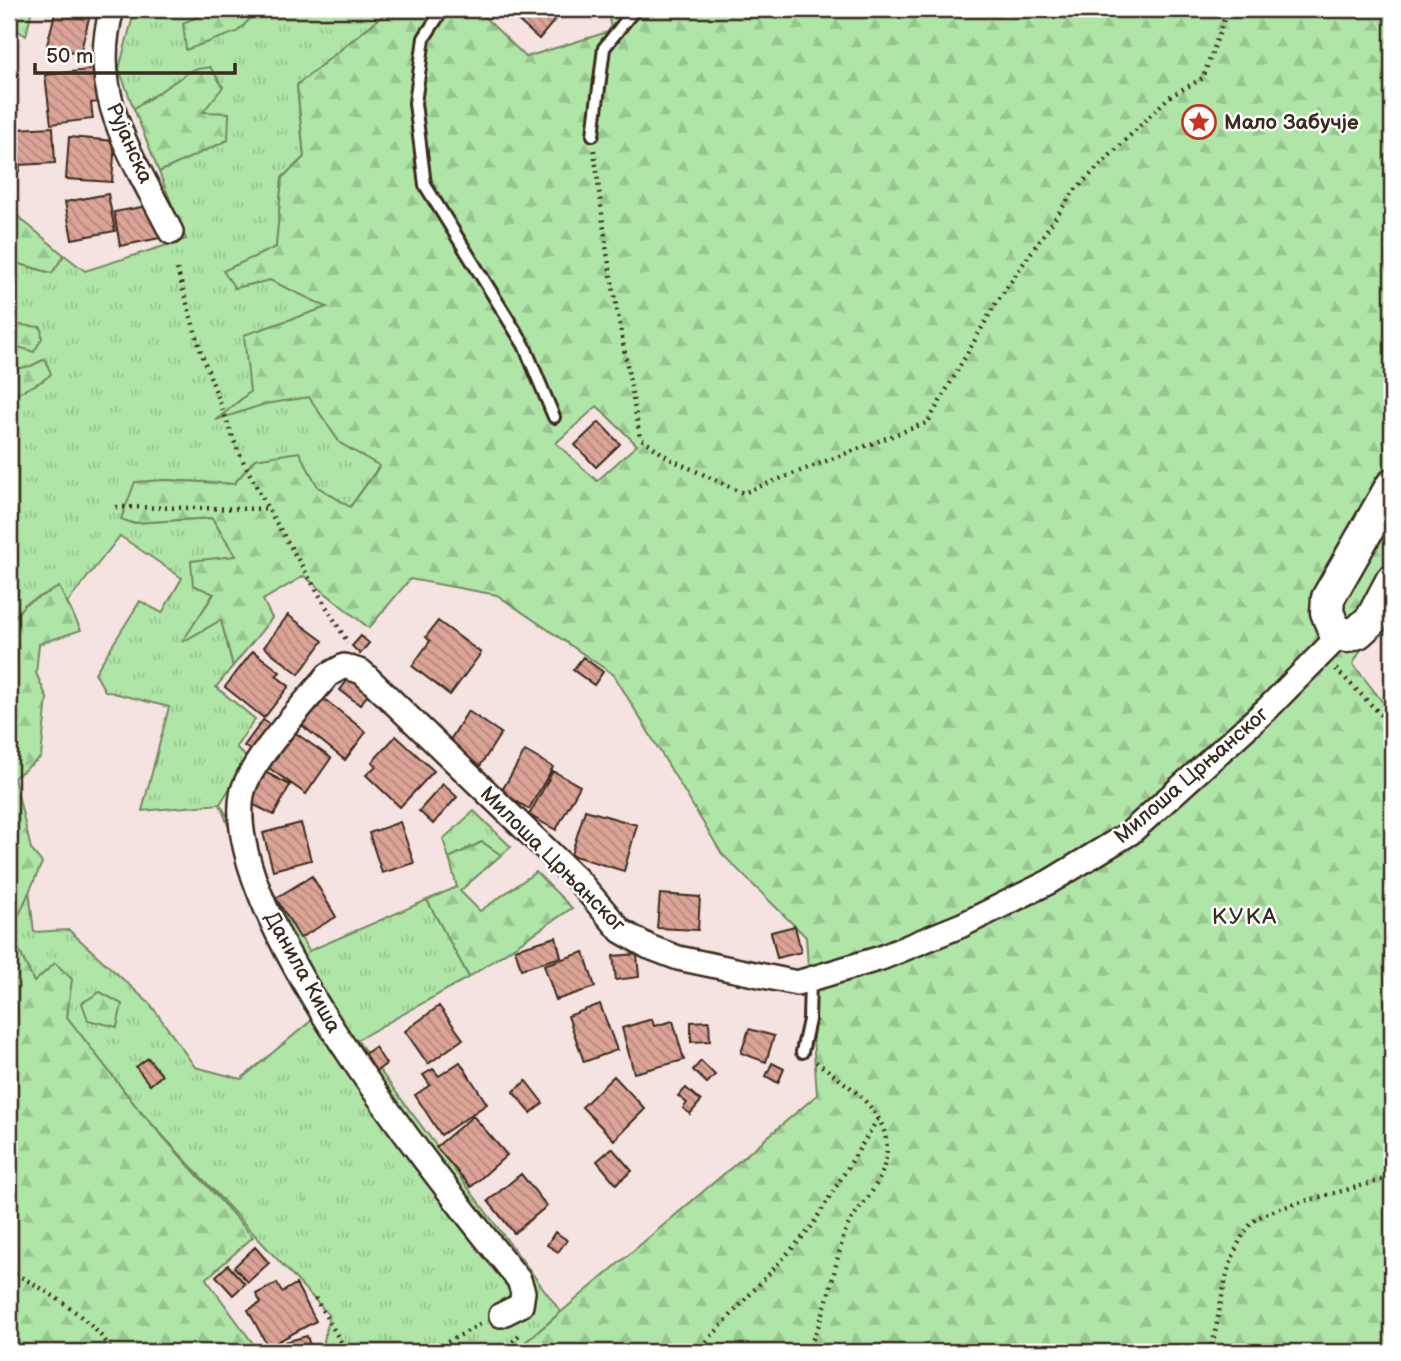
<svg xmlns="http://www.w3.org/2000/svg" width="1401" height="1361" font-family="'Balsamiq Sans',sans-serif">
	<defs>
		<pattern id="grass-tufts" width="24" height="20" patternUnits="userSpaceOnUse" patternTransform="scale(1.75)"><rect width="24" height="20" fill="#afe5a7"/><path d="M3 7l-1-3M5 7V3M7 7l1-3M15 17l-1-3M17 17v-4M19 17l1-3" fill="none" stroke="#97c58f"/></pattern>
		<pattern id="forest-firs" width="22" height="20" patternUnits="userSpaceOnUse" patternTransform="scale(1.75)"><rect width="22" height="20" fill="#afe5a7"/><path d="M5 1l3.5 6h-7zM16 11l3.5 6h-7z" fill="#97c58f"/></pattern>
		<pattern id="building-back-hatch" width="6" height="6" patternUnits="userSpaceOnUse" patternTransform="scale(1.75)"><rect width="6" height="6" fill="#dca397"/><path d="M-1 5l2 2M0 0l6 6M5-1l2 2" fill="none" stroke="#b4857b"/></pattern>
	</defs>
	<rect width="100%" height="100%" fill="#f4e3e0"/>
	<filter id="ink" filterUnits="userSpaceOnUse"><feTurbulence type="fractalNoise" baseFrequency=".0143" numOctaves="2"/><feDisplacementMap in="SourceGraphic" scale="14" xChannelSelector="R" yChannelSelector="G"/><feConvolveMatrix kernelMatrix="1 2 1 2 8 2 1 2 1" color-interpolation-filters="sRGB"/></filter>
	<g filter="url(#ink)">
		<path fill="url(#grass-tufts)" stroke="#758862" stroke-width="2" d="M9,9h23l-6,27 -17,-11z
			M135,9h256l-94,76 7,72 -22,21 -6,70 -41,40 35,-8 58,27 -78,85 -19,16 78,-11 31,46 40,22 -30,42 -32,-20 -63,-28 -21,25 -69,-4 -33,43 80,-5 24,39 -52,84 37,-21 12,46 -17,21 39,32 -19,28 12,12 -28,45 89,147 118,-51 42,77 -112,63 204,272 -47,40h-192l7,-37 -190,-205 -72,-93 4,-38 -37,4 -23,-50 18,-43 5,42 35,-2 82,75 44,62 46,12 77,-64 -53,-92 -45,-119 -78,7 27,-104 -64,-16 -10,-18 45,-72 22,12 20,-35 -62,-42 -53,67 -9,-16 -49,44v-370l43,12 12,-18 21,16 101,-32 -27,-67 69,-32 -25,-28 -56,-14 -13,11 -15,-40z
			M474,811l37,36 -10,8 -19,-13 -33,16 -6,-19z"/>
		<path fill="url(#forest-firs)" stroke="#758862" stroke-width="2" fill-rule="evenodd" d="M214,9h46l-23,23 -51,18 -3,-27z
			M391,9h85l50,48 85,-26 -3,-22h784v583l-39,72 39,50v638h-878l303,-257 -11,-158 -84,-83 -108,-179 -117,-80 -87,-16 -41,49 -65,-52 -41,24 9,18 -39,48 -12,-46 -39,22 32,-48 -21,-9 -2,-24 45,-5 -24,-38 -80,5 -11,-4 14,-37 30,-2 69,4 21,-25 44,-7 19,35 32,20 30,-41 -40,-23 -31,-46 -44,7 -49,16 34,-28 -6,-57 83,-28 -57,-27 -35,8 -12,-17 53,-24 6,-69 22,-21 -7,-72zM597,406l40,39 -40,36 -41,-38z
			M210,67l13,20 -20,25 26,1 -1,27 -69,32 -25,-63 58,-39z
			M9,209l55,46 -12,18 -43,-12z
			M19,325l22,2 1,11 -8,14 -19,-6z
			M45,359l6,15c-15,15 -33,14 -42,27v-31l22,-4z
			M59,587l22,43 -42,14 -3,29 11,25 -6,59 -27,21 17,71 11,14 -31,70 23,49 21,-19 17,16 -5,38 72,93 114,127 -47,42 51,70 -2,3h-246v-728l16,-20z
			M482,842l19,13 -41,36 20,20 56,-39 36,36 -103,69 -42,-77 30,-13 -8,-29z
			M100,992l22,12 -5,23 -29,-7 -6,-17z"/>
		<path fill="url(#building-back-hatch)" stroke="#3b2a1e" stroke-width="2" d="M56,9l34,5 -10,40 -33,-9z
			M505,9h59l-25,30z
			M95,69l4,33 -8,1 2,16 -42,5 -6,-49z
			M53,127l2,36 -36,2 -2,-36z
			M17,129l3,42 -11,1v-42z
			M69,137l46,4 -3,41 -46,-3z
			M108,194l7,37 -43,8 -7,-37z
			M153,205l7,33 -40,8 -6,-34z
			M599,422l21,22 -24,23 -21,-22z
			M288,615l35,26 -24,33 -35,-27z
			M438,621l43,32 -31,42 -38,-29 18,-25 -4,-4z
			M361,636l8,7 -9,11 -8,-8z
			M253,651l27,21 -4,4 13,10 -25,32 -39,-31z
			M583,657l20,15 -9,13 -21,-15z
			M349,678l20,15 -9,12 -20,-15z
			M319,695l47,37 -21,28 -47,-38z
			M468,711l33,22 -21,33 -33,-21z
			M263,720l12,8 -19,26 -12,-8z
			M294,732l37,26 -25,36 -37,-26z
			M396,736l38,35 -34,36 -34,-32 10,-9 -4,-4z
			M525,751l28,16 -24,42 -28,-17z
			M553,771l27,15 -24,44 -27,-15z
			M265,772l25,13 -16,30 -24,-12z
			M443,784l14,13 -24,27 -14,-13z
			M585,810l52,15 -13,46 -53,-16z
			M400,822l14,41 -32,10 -13,-40z
			M301,823l10,37 -38,10 -10,-37z
			M312,876l24,41 -36,21 -24,-40z
			M660,894l40,3 -2,33 -41,-2z
			M795,926l6,26 -24,6 -6,-26z
			M556,937l5,20 -40,12 -6,-20z
			M584,952l11,35 -39,13 -12,-35z
			M637,954l2,23 -23,3 -3,-24z
			M600,1004l17,46 -33,12 -16,-46z
			M439,1006l24,33 -35,25 -23,-33z
			M652,1019l2,7 19,-5 11,39 -50,13 -12,-45z
			M709,1021l1,20 -19,1v-20z
			M749,1029l25,7 -8,26 -25,-9z
			M375,1047l11,17 -11,8 -12,-17z
			M148,1058l14,17 -12,10 -14,-18z
			M701,1061l14,14 -8,8 -14,-13z
			M460,1062l27,42 -46,31 -26,-40 15,-10 -7,-10 10,-6 6,7z
			M772,1063l12,6 -6,14 -12,-7z
			M614,1076l31,33 -31,31 -32,-33z
			M526,1081l17,22 -12,10 -18,-21z
			M686,1088l15,13 -11,13 -7,-6 4,-5 -9,-7z
			M473,1116l34,39 -36,32 -35,-40z
			M612,1148l20,23 -16,13 -19,-23z
			M521,1174l26,32 -33,27 -26,-32z
			M555,1232l12,8 -9,12 -11,-7z
			M255,1247l14,16 -21,19 -14,-15z
			M228,1265l17,19 -12,11 -17,-19z
			M277,1283l5,9 14,-8 20,37 -48,26 -20,-37 13,-7 -5,-9z
			M307,1336l5,16h-24l-3,-10z"/>
		<g fill="none" stroke-linecap="round" stroke-linejoin="round">
			<g stroke="#3b2a1e" stroke-width="16">
				<path id="lane" d="M443,9l-19,29 -9,65 10,82 99,160 30,72
					M593,135l11,-87 31,-39
					M802,1052l7,-32 1,-41"/>
			</g>
			<g stroke="#3b2a1e" stroke-width="28">
				<path id="street" d="M112,9c-25,87 22,149 59,223
					M501,1315l20,-10 2,-13 -4,-12c-76,-96 -297,-363 -277,-485 5,-31 65,-94 86,-120l16,-9 18,6 215,207 44,52 28,16 29,11 119,25 84,-25 81,-33 87,-43 81,-49 137,-124 73,-74"/>
			</g>
			<g stroke="#3b2a1e" stroke-width="37">
				<path id="secondary" d="M1392,486l-64,112 -1,14 8,20 11,4 12,-4 14,-13 20,-38"/>
			</g>
			<path stroke="#3b2a1e" stroke-width="4.5" stroke-dasharray="2 5" stroke-linecap="butt" d="M594,150l13,103 33,185 30,21 73,34 185,-71 68,-119 78,-112 95,-94 34,-19 25,-69
				M177,269l24,83 37,99 30,58
				M116,507l152,2 80,134
				M1336,669l56,57
				M9,1271c34,16 84,48 104,81
				M315,1298l32,54
				M429,1352l52,-28
				M503,1352l17,-18
				M697,1352l113,-123 69,-112
				M806,1352c21,-36 26,-77 38,-117 6,-18 19,-29 29,-45 38,-62 -10,-95 -57,-128
				M1210,1352c7,-24 10,-49 16,-74 5,-18 14,-44 28,-57 15,-15 110,-33 138,-45"/>
			<use href="#lane" stroke="#fff" stroke-width="10"/>
			<use href="#street" stroke="#fff" stroke-width="23"/>
			<use href="#secondary" stroke="#fff" stroke-width="32"/>
		</g>
	</g>
	<defs>
		<g id="sight-ring" transform="scale(1.75)"><circle r="9.5" fill="#fff" stroke="#c8321e" stroke-width="1.5"/><path d="M0-6L1.8-2.2L6-1.7L2.9 1.2L3.7 5.4L0 3.3L-3.7 5.4L-2.9 1.2L-6-1.7L-1.8-2.2Z" fill="#c8321e"/></g>
	</defs>
	<g fill-rule="evenodd">
		<use href="#sight-ring" x="1199" y="122"/>
	</g>
	<g text-anchor="middle" stroke-width="5" stroke-linejoin="round" paint-order="stroke">
		<g font-size="21" font-weight="bold" fill="#3b2a1e" stroke="#fff" text-anchor="start">
			<text x="1224" y="129">Мало Забучје</text>
		</g>
		<g font-size="21" fill="#3b2a1e" stroke="#fff">
			<text transform="translate(130 143) rotate(66)" y="7">Рујанска</text>
			<text transform="translate(1191 775) rotate(-41)" y="7">Милоша Црњанског</text>
			<text transform="translate(553 859) rotate(45)" y="7">Милоша Црњанског</text>
			<text transform="translate(303 972) rotate(61)" y="7">Данила Киша</text>
		</g>
		<g font-size="23" letter-spacing="2" fill="#3b2a1e" stroke="#fff">
			<text x="1245" y="924">КУКА</text>
		</g>
	</g>
	<rect width="1401" height="1361" fill="none" stroke="#fff" stroke-width="35"/>
	<rect x="18" y="18" width="1366" height="1326" fill="none" stroke="#3b2a1e" stroke-width="2.5" filter="url(#ink)"/>
	<path d="M35 63v10h200v-10" fill="none" stroke="#3b2a1e" stroke-width="3.5"/>
	<text x="46" y="63" font-size="21" fill="#3b2a1e" stroke="#ffffff" stroke-width="5" paint-order="stroke">50 m</text>
</svg>
